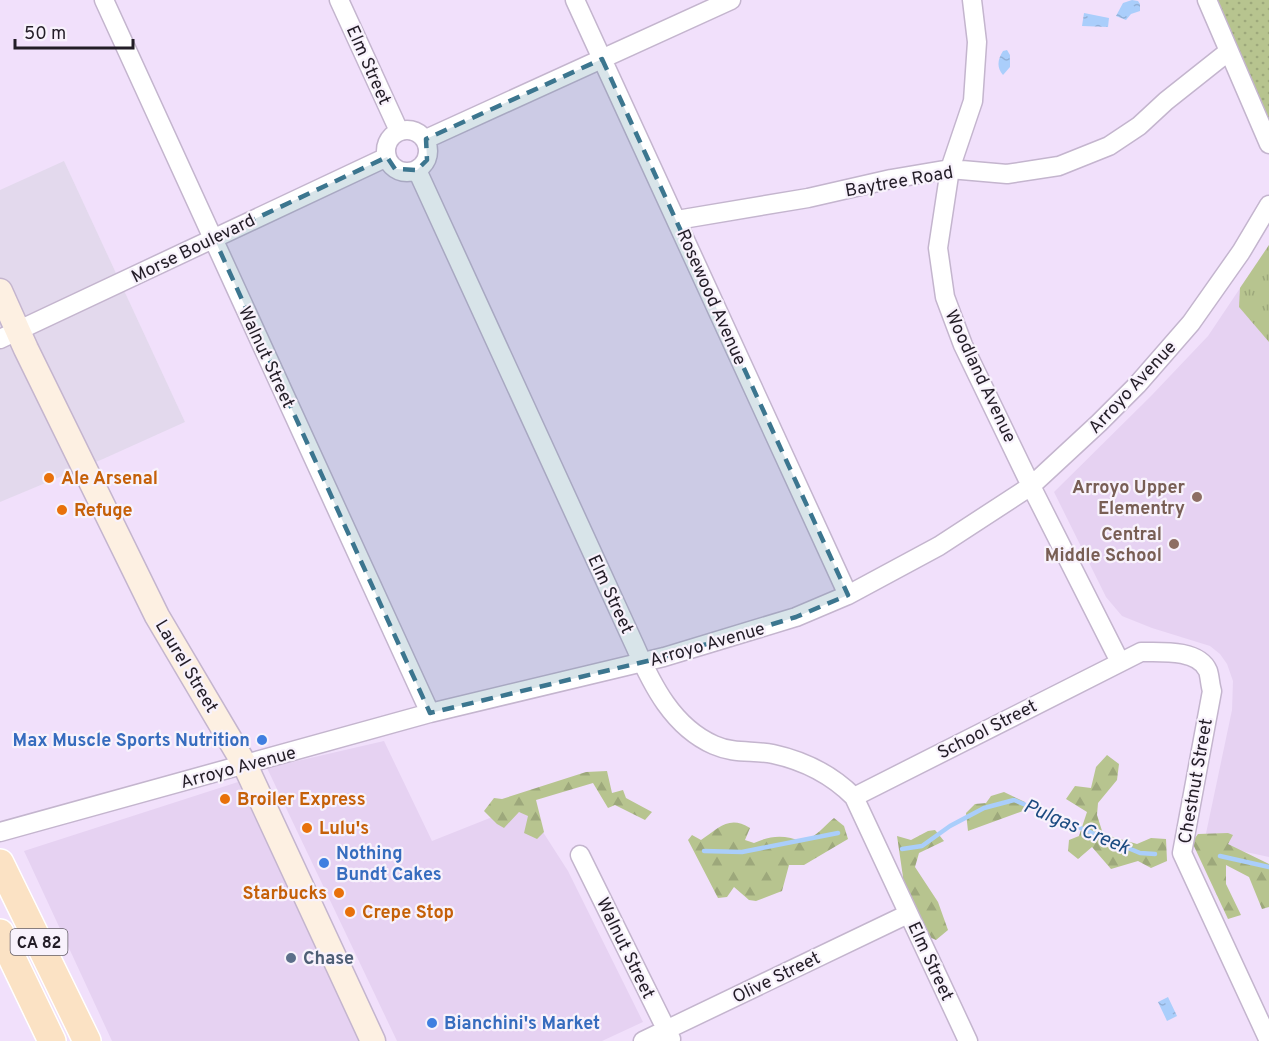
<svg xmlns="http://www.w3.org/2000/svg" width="1269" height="1041" font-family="Overpass,sans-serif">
	<defs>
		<pattern id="grass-tufts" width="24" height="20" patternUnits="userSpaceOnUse" patternTransform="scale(1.5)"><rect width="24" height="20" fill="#b7c48f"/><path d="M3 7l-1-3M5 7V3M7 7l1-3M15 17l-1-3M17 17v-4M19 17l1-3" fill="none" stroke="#9da87b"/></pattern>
		<pattern id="forest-firs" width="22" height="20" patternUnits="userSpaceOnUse" patternTransform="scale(1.5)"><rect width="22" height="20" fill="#b7c48f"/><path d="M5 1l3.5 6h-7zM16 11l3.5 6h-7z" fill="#9da87b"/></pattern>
		<pattern id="park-dots" width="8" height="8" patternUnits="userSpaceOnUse" patternTransform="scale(1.5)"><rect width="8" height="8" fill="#b7c48f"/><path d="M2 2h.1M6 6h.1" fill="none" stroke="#9da87b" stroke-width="1.8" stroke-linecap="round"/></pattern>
		<pattern id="water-ripples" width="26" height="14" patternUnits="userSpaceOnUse" patternTransform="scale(1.5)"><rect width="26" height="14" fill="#aacefb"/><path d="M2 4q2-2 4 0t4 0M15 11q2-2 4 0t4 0" fill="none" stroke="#92b0d7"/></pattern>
	</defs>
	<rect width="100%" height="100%" fill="#f1e0fb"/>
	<path fill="#e6d2f2" d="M1269,245v612l-65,-14 28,-133 1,-29 -6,-17 -7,-10 -10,-8 -58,-18 -30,-12 -16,-19 -52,-105 97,-96 57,-60z
		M384,741l48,100 93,-37 43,67 75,151 -41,19h-205l-130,-273z
		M238,782l122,259h-248l-88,-190z"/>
	<path fill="#e3d9ed" d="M64,161l121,261 -82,37 -103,43v-312z"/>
	<path fill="url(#grass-tufts)" d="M1269,245v97l-30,-35 1,-19z"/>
	<path fill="url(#forest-firs)" d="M1107,755l12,9 -2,16 -19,23 -1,12 6,19 34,10 14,-6 15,1 1,22 -16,7 -13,-7 -27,8 -19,-22 -14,12 -10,-8 1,-11 10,-4 8,-24 -21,-13 9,-13 16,2 5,-21z
		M607,771l5,22 11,-3 3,8 26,14 -7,8 -30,-15 -7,3 -15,-25 -57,17 8,32 -7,7 -13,-6 4,-17 -9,-4 -15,16 -7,-4 -13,-13 10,-13 8,1 84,-27z
		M1004,792l21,10 -2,9 -55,20 -2,-18 9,-9 11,-1 5,-7z
		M834,818l10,8 4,13 -44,26h-15l-7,26 -26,10 -7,-1 -15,-13 -7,10 -9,1 -30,-58 4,-5 9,5c18,-12 28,-25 49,-12l-5,12 9,3c18,-8 31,-8 49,-1 15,-7 19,-14 31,-24z
		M935,830l9,11 -25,12 -4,14 23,35 10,28 -12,10 -11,-5 -25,-50 3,-8 -6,-41 14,4 17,-9z
		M1228,833l5,2 -5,9 41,20v43l-7,2 -13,-32 -23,-12v19l15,31 -13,4 -36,-77 6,-8z"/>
	<path fill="url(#park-dots)" d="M1207,0h62v144z"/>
	<path fill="url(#water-ripples)" d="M1132,0l6,1 2,3v7l-9,3 -5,6 -10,-4 7,-13z
		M1084,13l25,5 -1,9 -26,-1z
		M1007,50l3,5v12l-7,8c-7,-8 -5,-16 0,-24z
		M1168,997l9,19 -10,5 -9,-19z"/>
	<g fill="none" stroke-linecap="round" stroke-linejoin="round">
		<path stroke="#aacefb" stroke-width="4.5" d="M902,849l20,-3 28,-20 34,-18 30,-8 126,53 15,1
			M704,851l38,1 96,-19
			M1220,856l49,11"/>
		<g stroke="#c4b5ce" stroke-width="21">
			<path id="street" d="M104,0l326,713
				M339,0l60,131
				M575,0l273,595
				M972,0l5,42 -4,59 -23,68 -12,79 7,49 18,48 68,141 89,176
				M1207,0l62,144
				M386 151a21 21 0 1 1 42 0a21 21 0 1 1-42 0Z
				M426,139l305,-139
				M417,170l218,476c17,39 38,81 79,99 20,9 39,5 59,9 32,7 58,20 81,43l114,244
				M677,220l131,-22 83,-19 59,-10 57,5 52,-8 50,-20 30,-20 27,-25 63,-50
				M0,339l387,-182
				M854,797l287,-145c19,0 58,-3 67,19 2,6 2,14 4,20l-30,162 87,188
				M0,832l430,-119 234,-56 132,-40 52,-22 91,-49 92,-60 68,-63 38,-38 54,-62 50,-71 28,-47
				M580,855l91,184
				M643,1041l265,-127"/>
		</g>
		<g stroke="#c4b5ce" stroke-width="27">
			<path id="secondary" d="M0,291l26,58 131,267 88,149 128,276"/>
		</g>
		<g stroke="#fff" stroke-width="30">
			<path id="primary" d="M0,863l87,178
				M0,933l52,108"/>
		</g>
		<use href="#street" stroke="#fff" stroke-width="18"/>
		<use href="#secondary" stroke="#fdf0e2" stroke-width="24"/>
		<use href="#primary" stroke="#fbe2c4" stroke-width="27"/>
	</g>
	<path fill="#3c768f" fill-opacity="0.2" stroke="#3c768f" stroke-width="4.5" stroke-dasharray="12 8" stroke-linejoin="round" d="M602,59l246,536 -52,22 -132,40 -234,56 -216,-475 173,-81 8,12 22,1 10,-10 -1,-21z"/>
	<g fill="#e8710a" stroke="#f8f2fc" stroke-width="2">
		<circle cx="49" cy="478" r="6"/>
		<circle cx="62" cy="510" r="6"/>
		<circle cx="225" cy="799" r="6"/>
		<circle cx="307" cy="828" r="6"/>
		<circle cx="339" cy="893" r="6"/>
		<circle cx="350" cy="912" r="6"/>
	</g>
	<g fill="#8d6e63" stroke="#f8f2fc" stroke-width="2">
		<circle cx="1197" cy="497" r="6"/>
		<circle cx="1174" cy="544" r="6"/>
	</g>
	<g fill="#3f7fe0" stroke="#f8f2fc" stroke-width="2">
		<circle cx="262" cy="740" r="6"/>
		<circle cx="324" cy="863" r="6"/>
		<circle cx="432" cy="1023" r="6"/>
	</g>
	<circle fill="#5c6f8a" stroke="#f8f2fc" stroke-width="2" cx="291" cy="958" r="6"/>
	<g text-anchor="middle" stroke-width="4.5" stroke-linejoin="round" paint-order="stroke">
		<rect fill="#f8f2fc" stroke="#635d67" stroke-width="1.5" x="10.5" y="929" width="57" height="26" rx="4.5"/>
		<g font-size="16" font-weight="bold" fill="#231d27">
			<text x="39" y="948">CA 82</text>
		</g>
		<g font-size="18" fill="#231d27" stroke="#f8f2fc">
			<text transform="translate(369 65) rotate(66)" y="6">Elm Street</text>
			<text transform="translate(899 181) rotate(-10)" y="6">Baytree Road</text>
			<text transform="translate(193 248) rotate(-26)" y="6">Morse Boulevard</text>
			<text transform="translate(712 297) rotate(66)" y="6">Rosewood Avenue</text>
			<text transform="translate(267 357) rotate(65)" y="6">Walnut Street</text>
			<text transform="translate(981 376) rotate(65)" y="6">Woodland Avenue</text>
			<text transform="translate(1132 387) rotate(-47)" y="6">Arroyo Avenue</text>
			<text transform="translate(611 594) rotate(65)" y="6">Elm Street</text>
			<text transform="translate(707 644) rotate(-16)" y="6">Arroyo Avenue</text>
			<text transform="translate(187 666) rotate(59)" y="6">Laurel Street</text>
			<text transform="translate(987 729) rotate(-27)" y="6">School Street</text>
			<text transform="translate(238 767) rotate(-15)" y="6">Arroyo Avenue</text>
			<text transform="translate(1195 781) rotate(-80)" y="6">Chestnut Street</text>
			<text transform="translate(626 948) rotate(64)" y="6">Walnut Street</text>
			<text transform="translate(931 961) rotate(65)" y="6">Elm Street</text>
			<text transform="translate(776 977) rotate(-26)" y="6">Olive Street</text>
		</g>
		<g font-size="18" font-weight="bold" fill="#c56008" stroke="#f8f2fc" text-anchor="start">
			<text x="61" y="484">Ale Arsenal</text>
			<text x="74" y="516">Refuge</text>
			<text x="237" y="805">Broiler Express</text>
			<text x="319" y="834">Lulu's</text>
			<text x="327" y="899" text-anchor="end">Starbucks</text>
			<text x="362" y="918">Crepe Stop</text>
		</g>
		<g font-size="18" font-weight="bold" fill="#785e54" stroke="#f8f2fc" text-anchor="end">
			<text x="1185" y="493">Arroyo Upper<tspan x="1185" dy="21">Elementry</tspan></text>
			<text x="1162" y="540">Central<tspan x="1162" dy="21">Middle School</tspan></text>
		</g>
		<g font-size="18" font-weight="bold" fill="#366cbe" stroke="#f8f2fc" text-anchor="start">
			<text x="250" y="746" text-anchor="end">Max Muscle Sports Nutrition</text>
			<text x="336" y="859">Nothing<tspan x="336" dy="21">Bundt Cakes</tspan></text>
			<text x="444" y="1029">Bianchini's Market</text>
		</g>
		<g font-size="18" font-weight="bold" fill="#4e5e75" stroke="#f8f2fc" text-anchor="start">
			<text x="303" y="964">Chase</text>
		</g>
		<g font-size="20" font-style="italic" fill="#1c4b81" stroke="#f8f2fc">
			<text transform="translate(1077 826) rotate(23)" y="7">Pulgas Creek</text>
		</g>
	</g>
	<path d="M15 39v9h118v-9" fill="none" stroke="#231d27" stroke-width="3"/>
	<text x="24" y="39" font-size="18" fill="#231d27" stroke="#f8f2fc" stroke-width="4.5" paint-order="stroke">50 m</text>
</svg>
